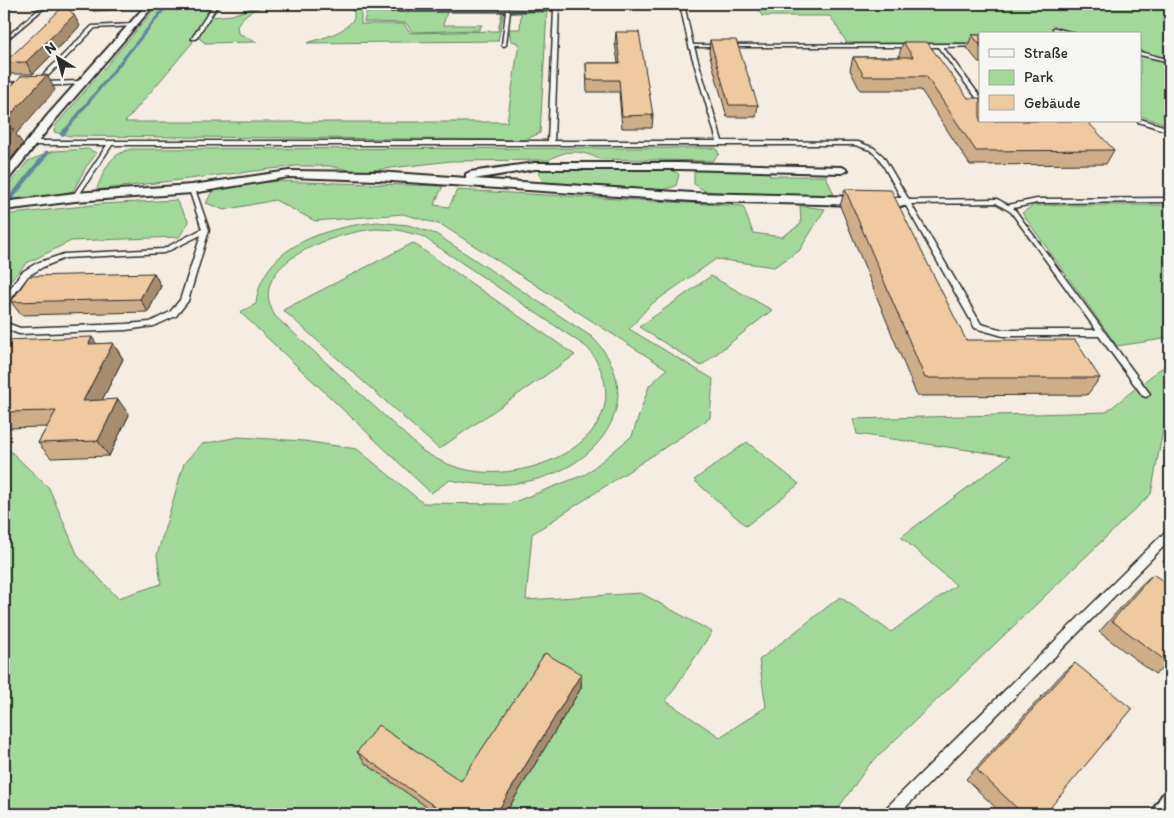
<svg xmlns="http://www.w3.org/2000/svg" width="1174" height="818" font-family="Itim,sans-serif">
	<rect width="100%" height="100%" fill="#f5ede1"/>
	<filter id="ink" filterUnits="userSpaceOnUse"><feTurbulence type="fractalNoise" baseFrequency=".02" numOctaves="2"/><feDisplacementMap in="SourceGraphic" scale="10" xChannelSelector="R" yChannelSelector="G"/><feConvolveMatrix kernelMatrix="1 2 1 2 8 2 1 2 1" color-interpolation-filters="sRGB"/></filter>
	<g filter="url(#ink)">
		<path fill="#a3d89b" stroke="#678263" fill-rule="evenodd" d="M159,4h62l-9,13 20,-2 32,-11h9c-15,3 -29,8 -36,22l1,7 19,9 -52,1 -6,-5 -9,1 3,3 -68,80h382l12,-79 -8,-2 -2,-12h11l1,-16 -18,1 -5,27 -191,2c18,-6 35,-9 47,-24v-7l-12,-8h11l8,8v12h43l6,9 88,-2 4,-19h45l-7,121 -16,7 -454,-4 -16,-4 1,-6z
			M756,4h414v121l-30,-9v-82h-160v9h-133l-17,-27h-68z
			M374,12h73l-4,13h39l-3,5 -67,2 -6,-9 -42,-1 2,-9z
			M716,148l3,6 -7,7 -113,-2c-18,-9 -33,-10 -50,1l-98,1 -94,11 -28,-6h-33l-200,24c9,-20 12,-35 35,-41z
			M88,149l9,4 -11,14 -13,24 -24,6 -45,3v-9l24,-30 26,-10z
			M545,168l124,1 10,5 -3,12 -15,4 -118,-8 -5,-10z
			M700,169l69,2 1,5h56l8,19h-76l-53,-4 -11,-7v-13z
			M269,181l174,5 -9,19 15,2 8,-17 286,16 10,27 29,4 19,-13 -1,-18 25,3 -26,42 -25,16 -58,-8 -66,46 -21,24 84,50 -3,39 -178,116 -6,66 115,-7 71,39 -46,69 54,36 46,-30 -7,-47 81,-63 51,35 65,-47 -55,-48 109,-81 -153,-22 -4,-15 253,-7 54,-43 10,-3v52l-5,1 -14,75 -282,271 -35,49h-830v-369l45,43 29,68 40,42 43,-14 -4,-29 27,-92 18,-19 36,-7 66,4 53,8 66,54 86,1 77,-30 46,-38 17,-50 18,-17 -225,-144 -39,-11 -88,7 -40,-21 -51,10 -18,-7 8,-15z
			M176,200l13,22 -10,15 -108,4 -44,22 -23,24v-72l97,-11z
			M1034,205h136v133l-53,8 -95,-133z
			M377,222l31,3 28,9 156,103c55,55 15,122 -51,141 -30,9 -61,8 -91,2l-19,13 -191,-181 16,-8c5,-58 71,-77 121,-82zM377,229l21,1 24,6 166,112c60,80 -45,134 -115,123 -19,-3 -34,-10 -50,-20l-148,-135c-33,-54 65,-85 102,-87z
			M413,243l162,112 -136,94 -156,-139z
			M711,276l61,34 -71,56 -62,-39z
			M747,442l52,42 -53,42 -52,-46z"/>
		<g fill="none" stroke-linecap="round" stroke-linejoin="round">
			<path stroke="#65849c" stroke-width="3" d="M65,131l103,-127"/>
			<path stroke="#65849c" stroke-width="4.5" d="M62,134l4,-4
				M4,211l6,-12 37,-46"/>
			<g stroke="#2b2b2b" stroke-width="3">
				<path id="service" d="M45,4h4l-45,38v-3z
					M214,4h4l-22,35h-4v-1z
					M363,4h4v2l24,3 164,-1v-4h4l-5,137h163l-28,-95 -9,-42h4l9,41 287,-1v2l-37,1 37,49v5l-2,-1 -40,-53h-244l28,94 136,1 16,6 9,8 26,44 88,-1 11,6 29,-6 133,-1v4l-133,1 -24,5 2,2 135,184 -4,3 -3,-1 -44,-60h-96l-28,-8 -96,-170 -9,-8 -15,-5h-743l-35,53 -2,1 -3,-2 35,-52h-76l-3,-2 3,-2h517l6,-131 -44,1 -4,34 -2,1 -2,-1 4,-34h-115l-28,-3zM996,203l15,9 85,118h-93l-22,-6 -70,-120z
					M132,24l2,1v1l-39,2 -53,54 40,-1 3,2 -1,1 -47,2 -3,-2 58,-58z
					M1055,28l19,5v1h-8l-13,-4v-2z
					M1140,52l30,8v2l-30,-7z
					M25,82l3,2 -1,1 -23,2v-4z
					M1140,119l30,9v4l-32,-10 -1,-1h3z
					M192,187l3,2 14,41 -21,71 -12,15 -22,10 -28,4 -107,4 -15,-6v-6l16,6 106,-4 24,-2 20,-10 10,-12 21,-65 -37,18 -99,5 -22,9 -15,9 -21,28h-3v-7l18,-25 15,-9 27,-9 99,-5 39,-20 -13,-40z
					M1170,530v10l-271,274h-15l1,-5 281,-278z"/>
			</g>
			<g stroke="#2b2b2b" stroke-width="4">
				<path id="minor" d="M147,4h8l-100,116 -47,60 -4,1v-10l43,-55z
					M535,163h145l162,4 6,3 -6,3 -162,-4h-145l-61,10 218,14 214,5 6,4 -6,4 -214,-5 -315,-21 -88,-3 -97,16 -117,8 -71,9v-8l71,-9 117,-8 97,-14 88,1 89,6v-4l4,-2z
					M1170,791v23h-20l12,-19z"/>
			</g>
			<use href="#service" fill="#f6f6f2" fill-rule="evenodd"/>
			<use href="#minor" fill="#f6f6f2" fill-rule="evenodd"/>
		</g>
		<path fill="#cead89" stroke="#2b2b2b" d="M89,4h37l-5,6 -28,1z
			M80,26l-47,48h-23l-6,-10v-2z
			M616,32l37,83 -1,13h-30l-3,-36h-32l-1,-29h32l-3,-20z
			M972,35h8v29l-13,-16z
			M710,40l48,65 -2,12h-29l-18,-65z
			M903,42l65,56 146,52 -8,14 -136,1 -49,-75h-61l-10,-20 3,-13h47l-1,-2z
			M845,189l121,151 134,38 -13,17 -170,1 -77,-190z
			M154,273l7,13 -13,26 -127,3 -10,-13z
			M4,340l93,4 16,-1 10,16 -21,41 27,15 -20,41 -58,2 -13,-15 9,-16 -43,1z
			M1170,553v13l-7,-5z
			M1153,574l17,90 -15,10 -56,-42 41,-46z
			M1075,663l-30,151h-43l-36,-35 96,-105z
			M581,674v14l-76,126h-72l1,-2 -68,-48 -9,-12 104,29z"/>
		<path fill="#a78d6f" stroke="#2b2b2b" d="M118,4h8l-5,6z
			M74,15l6,11 -47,48 -7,-12z
			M47,75l8,15 -39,44 7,10 -19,23v-45z
			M154,273l7,13 -13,26 -8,-13z
			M92,337l11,16 -14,-9z
			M113,343l10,16 -29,57 -11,-15z
			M118,399l11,16 -20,41 -11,-15z
			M581,674v14l-76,126h-9z"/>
		<path fill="#efc99f" stroke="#2b2b2b" d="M65,5l9,10 -48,47 -22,1z
			M616,32h23l14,83 -31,1 -3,-36h-32l-1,-17h34z
			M972,35h8v10z
			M710,40h26l22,65h-29z
			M903,42h24l41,56h12v23h107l27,29 -138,1 -50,-75h-62l-11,-19h60z
			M47,75l-43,47v-29l17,-17z
			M4,129h10l-10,12z
			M845,189l46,1 75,150h109l25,38h-175z
			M154,273l-14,26 -129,3 18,-26z
			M92,337l-3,7 24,-1 -30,58 35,-2 -20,42 -60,2 18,-32 -52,1v-72z
			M1153,574l17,12v78l-58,-43z
			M545,653l36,21 -85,140h-63l4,-6 -80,-56 21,-27 83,56z
			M1075,663l57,46 -87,105h-22l-46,-44z"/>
	</g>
	<rect width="1174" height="818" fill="none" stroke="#f6f6f2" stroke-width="20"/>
	<rect x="10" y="10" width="1154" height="798" fill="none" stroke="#2b2b2b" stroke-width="2" filter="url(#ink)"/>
	<rect x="979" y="32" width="162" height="90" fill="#f6f6f2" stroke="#a5a5a2"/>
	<rect x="989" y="49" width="25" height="8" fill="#f6f6f2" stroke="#a5a5a2"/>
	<text x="1024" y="58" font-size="15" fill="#2b2b2b">Straße</text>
	<rect x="989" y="70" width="25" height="15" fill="#a3d89b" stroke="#a5a5a2"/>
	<text x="1024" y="82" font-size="15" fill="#2b2b2b">Park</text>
	<rect x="989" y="95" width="25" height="15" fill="#efc99f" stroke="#a5a5a2"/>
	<text x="1024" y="108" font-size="15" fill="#2b2b2b">Gebäude</text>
	<g transform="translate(58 58) rotate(323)" stroke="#f6f6f2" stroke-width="4" paint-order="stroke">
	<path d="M0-4L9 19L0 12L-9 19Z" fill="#2b2b2b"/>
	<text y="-8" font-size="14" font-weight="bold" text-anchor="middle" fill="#2b2b2b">N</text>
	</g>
</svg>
